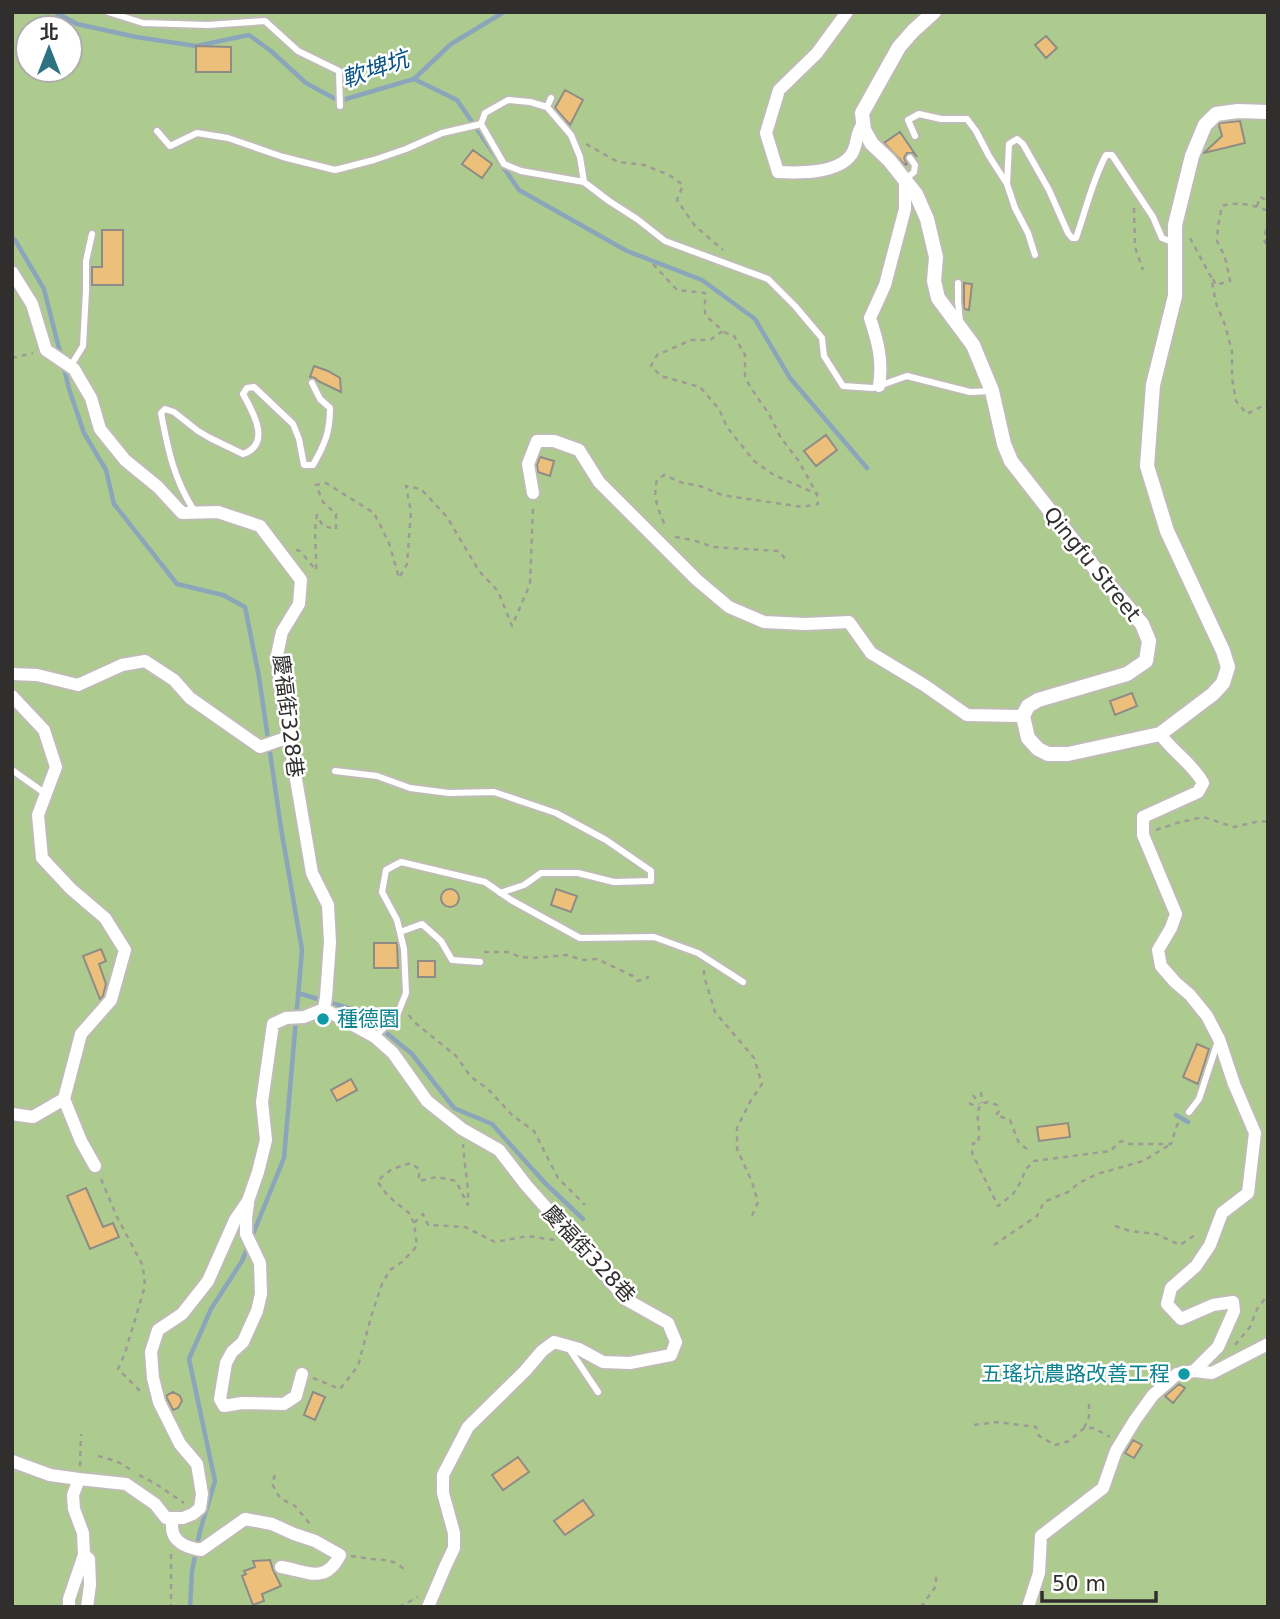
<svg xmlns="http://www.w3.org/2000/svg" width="1280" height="1619" font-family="'DejaVu Sans','Noto Sans TC',sans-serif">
	<rect width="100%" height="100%" fill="#f7f3ed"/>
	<path fill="#aecb8f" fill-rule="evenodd" d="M12,12h1256v1595h-1256zM28,28h42v42h-42z"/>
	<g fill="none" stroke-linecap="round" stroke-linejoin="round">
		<path stroke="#8ba5bb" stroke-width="4.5" d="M55,12l22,12 59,13 60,9 53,-11 22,16 35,32 33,18 75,-22 37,-35 53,-32
			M414,79l43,21 62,90 108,61 75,29 53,39 35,59 77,90
			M12,237l3,3 29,49 17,67
			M63,364l6,25 15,44 22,37 8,34 63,80 46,11 22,12 14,70 22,151 21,122 -18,208 -33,81
			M298,993l63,19 51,42 42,54 38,16 53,59 38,36
			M1176,1115l12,7
			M190,1607l2,-36 8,-40 15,-50 -26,-122 22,-50 31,-48 6,-14"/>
	</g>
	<path fill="#ecc07a" stroke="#8f8b86" stroke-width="2" d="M1046,36l11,12 -11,10 -11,-13z
		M196,46l35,1v25h-35z
		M565,90l18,10 -13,25 -15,-17z
		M1240,121l5,22 -41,10 18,-17 -3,-11 1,-2z
		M900,132l17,25 -5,-4h-5l-3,5 3,6 -2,1 -21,-22z
		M473,150l19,14 -10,14 -20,-14z
		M102,230h21v55h-31v-18h10z
		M964,283l8,1 -3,26 -5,-1z
		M314,366l14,5 12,7 1,14 -23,-11 -3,-3 -5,-1z
		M826,435l11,15 -21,16 -12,-15z
		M540,457l14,4 -4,15 -12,-4 -1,-7z
		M1132,693l5,13 -22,9 -5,-14z
		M441 898a9 9 0 1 1 18 0a9 9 0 1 1-18 0Z
		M556,889l21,7 -6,16 -20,-7z
		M374,943h23l1,25h-24z
		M101,949l5,12 -7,3 7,20 -3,12 -3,3 -17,-43z
		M418,961h17v16h-17z
		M1197,1044l12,5 -11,35 -15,-7z
		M351,1079l6,11 -20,11 -6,-11z
		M1068,1123l2,14 -31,4 -2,-14z
		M86,1188l17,39 10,-4 6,14 -29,12 -23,-53z
		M1179,1384l6,4 -12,15 -8,-7z
		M173,1392l7,4 2,5 -4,7 -5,2 -7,-14z
		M313,1392l12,5 -10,23 -11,-5z
		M1133,1440l9,5 -8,13 -9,-5z
		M518,1457l11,15 -26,18 -11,-15z
		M583,1500l11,15 -29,20 -11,-14z
		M270,1560l3,10 8,16 -19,8 2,7 -11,4 -11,-29 4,-2 -2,-3 11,-4 -2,-6z"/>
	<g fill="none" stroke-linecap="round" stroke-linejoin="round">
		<g stroke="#bfbbb5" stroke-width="10">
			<path id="service" d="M108,12l35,11 65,2 57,-4 33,30 41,20 1,35
				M547,107l24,28 9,22 4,25
				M481,124l4,-11 23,-13 22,2 17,5 4,-9
				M157,131l13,15 27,-13 31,5 55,19 52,13 39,-10 32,-11 36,-16 39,-9 23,40 17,7 63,11 25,19 28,18 28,22 103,38 27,27 27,32 2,18 19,30 30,2 34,-12 63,16 21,-1
				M915,136l-7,-16 11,-6 22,5h26l9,12 13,25 18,28 8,24 13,25 7,22
				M906,179l8,-7 1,-7 -5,-7
				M1007,184l2,-40 8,-5 6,5 26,46 19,43 4,5h4c10,-28 16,-57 30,-83h6l41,62 9,21 13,5
				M958,283v18l2,22
				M70,367l13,-21 3,-55v-30l6,-27
				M195,512c-21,-32 -27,-62 -34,-99l4,-4 9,3 24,19 12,7 33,16c29,-10 10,-42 0,-60l4,-6 7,-1 39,37 6,15 5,26h9c12,-21 17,-33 17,-57l-10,-9 -8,-16
				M12,770l34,24
				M335,771l42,5 33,12 39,5 45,-1 62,21 50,27 45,31v10l-37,1 -36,-9h-37l-17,12 -24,8
				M400,932l22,-8 19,17 11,19 28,2
				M375,1037l23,-24 8,-20 -2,-44 -7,-29 -15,-28 4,-22 15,-8 84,20 26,18 69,38 74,-1 44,16 45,29
				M1189,1112l10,-13 19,-58
				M568,1347l30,45"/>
		</g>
		<g stroke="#bfbbb5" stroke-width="16">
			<path id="minor" d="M847,12l-30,41 -38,37 -13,43 12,39c21,1 59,2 73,-17 7,-9 4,-22 12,-31
				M12,272l20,32 14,46 28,19 17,29 9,31 25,31 33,27 24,26 36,-1 42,14 41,54 -2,24 -17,28 -5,23 4,36 31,182 16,32 2,37 -4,55 -2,12 -20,8 -18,1 -13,6 -11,78 4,38 -8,32 -10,29 -13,19 -27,61 -26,33 -24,16 -7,22 2,26 6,24 21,42 17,20 5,30 -2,14 -7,6 -10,4h-17l-11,-14 -29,-20 -47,-5 -6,16 1,14 9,24 1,22 -15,44v8
				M879,386c4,-25 -1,-44 -9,-68l15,-33 20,-76v-29
				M533,493l-5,-29 9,-23h17l25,9 20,32 98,98 32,27 35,15 41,2 44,-2 22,31 53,32 43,30 56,1
				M12,674l25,1 41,10 44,-20 23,-4 29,19 16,18 70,49 29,-10
				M12,696l32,34 12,37 -18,48 4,43 29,31 34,29 20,32 -14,50 -30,34 -17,65 -31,18 -21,-3
				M324,1009l51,28 18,16 34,48 35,28 37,21 27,35 46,52 26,26 11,17 18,20 41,23 8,19 -5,13 -41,8 -27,-1 -24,-13 -25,-7 -12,9 -17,20 -57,56 -25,48v18l11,40v15l-9,19 -17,40
				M64,1099l17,42 14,25
				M248,1204l-2,14v16l14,29 1,31 -4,17 -14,31 -11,10 -6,11 -6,36 4,7 18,-3 42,1 12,-8 6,-22
				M1194,1371l18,2 56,-29
				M12,1461l38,14 29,4
				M173,1518c-5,21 9,29 28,32l44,-31 27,5 22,10 21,7 25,14c-15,30 -33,16 -59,12
				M84,1555l5,4 1,26 -3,22
				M1028,1607l11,-34 2,-37 62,-48 13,-37 19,-31 18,-25 24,-21 17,-3 24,-24 16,-36 -1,-9 -20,3 -32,14 -14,-15 4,-16 25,-22 14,-21 12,-32 26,-20 7,-60 -21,-49 -15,-45 -12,-23 -17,-21 -15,-13 -14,-16 -3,-16 13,-22 5,-14 -33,-79v-18l55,-25 5,-9c-10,-19 -30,-31 -43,-49"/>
		</g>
		<g stroke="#bfbbb5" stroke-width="18">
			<path id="tertiary" d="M934,12l-21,19 -14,16 -37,66 2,17 8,14 17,16 27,34 11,25 9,38 -2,24 4,17 35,47 19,46 12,53 7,17 82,105 49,58 7,17 -3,20 -19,13 -89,26 -10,6 -5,10 5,22 10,11 10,5h20l92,-20 53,-40 10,-11 5,-16 -5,-16 -56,-120 -20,-65 6,-81 22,-89v-71l17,-69 13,-31 11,-11 22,-3 30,1"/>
		</g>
		<path stroke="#9e9b97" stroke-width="2.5" stroke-dasharray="5 5" stroke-linecap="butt" d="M586,144l32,18 26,3 25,10 14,10 -6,15 18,26 28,24
			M1257,206l3,-9 8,4
			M1134,208l1,39 8,23
			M1268,220l-4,19 4,10
			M1190,238l21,39 5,26 9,22 7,27v26l4,23 11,13 21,-11
			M653,264l24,26 28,3v22l18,16 -13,9h-19l-34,15 -6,11 10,10 39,11 19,22 8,18 27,34 20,14 43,19 1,10 -16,3 -80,-12 -22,-9 -17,-3 -19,-8 -7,5c-5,18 2,31 9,48
			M1213,279l3,6 14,-4 -5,-24 -8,-16 1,-15 4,-20c14,-5 33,-1 46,5
			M724,332l10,4 11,19v23l12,19 12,17 12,24 17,22 19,34
			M12,358l21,-5
			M675,537l18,3 20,7 66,4 8,10
			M296,550l4,1 16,19c1,-19 -3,-36 1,-55l6,11 13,3v-15l-13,-12 -7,-17 10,-2 48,30 15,30 10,35 8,-14 4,-52 -5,-26 15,3 26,28 32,54 19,20 14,35 18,-42 3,-77
			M1156,830l21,-7 26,-6 31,10 26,-6 8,1
			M484,952h23l14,5 12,1 34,-3 16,5 14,-1 36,17 5,5 11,-4
			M704,970v6l11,36 39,46 8,26 -12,18 -13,26v21l15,33 6,20 -7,16
			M409,1015l4,6 43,35 15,21 17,12 24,26 22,16 24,47 27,27
			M981,1092l1,11
			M973,1095l6,9
			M969,1103l9,5
			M1027,1149l-8,-6 -9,-23 -14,-5 3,-4 -2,-6 -9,-3 -7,2c-8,13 2,26 -4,40l-4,-1 -1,10 26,53 15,-12 9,-14 3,-10 9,-9 76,-10 11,-10 9,3h41l6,-19 5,-5
			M101,1179l16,38 26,49 2,20 -20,67 -7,16 24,24
			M414,1223l-5,-10 -21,-17 -11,-15 15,-12 19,-6 8,6v12l18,-4 19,4 12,24c1,-20 -4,-41 -5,-61
			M1115,1226l15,5 26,3 24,11 18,-12
			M994,1245l43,-29 7,-14 24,-10 11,-9 18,-9 46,-13 28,-17
			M1235,1345l15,-18 7,-18 11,-14
			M313,1378l27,11 18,-23 13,-49 11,-33 8,-14 12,-8 15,-16 -3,-23 9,-9 5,11 37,2 30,15 33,-6 27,4
			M974,1425l23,-3 39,5 3,9 16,9 14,-4 15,-13h10l16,9
			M1084,1428l5,-11v-13
			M98,1456l18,5 17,10
			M80,1466l1,-32
			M139,1475l17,9 28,19
			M275,1475l-3,9 8,14 15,8 15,18
			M171,1554v53
			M351,1556c7,1 13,2 19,3 14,1 24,0 35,11
			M399,1607l19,-10
			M921,1607l15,-21v-9"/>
		<use href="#service" stroke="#fff" stroke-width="6"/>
		<use href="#minor" stroke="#fff" stroke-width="12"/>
		<use href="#tertiary" stroke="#fff" stroke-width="14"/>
	</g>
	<g fill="#0f9aa8" stroke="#fff" stroke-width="2.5">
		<circle cx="323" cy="1019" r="7"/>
		<circle cx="1184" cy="1374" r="7"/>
	</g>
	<g text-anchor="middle" stroke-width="5" stroke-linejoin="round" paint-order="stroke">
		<g font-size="21" fill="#312f2d" stroke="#fff">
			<text transform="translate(1092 564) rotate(51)" y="7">Qingfu Street</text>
			<text transform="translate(288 716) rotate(83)" y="7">慶福街328巷</text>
			<text transform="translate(589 1254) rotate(47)" y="7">慶福街328巷</text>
		</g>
		<g font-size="21" fill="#0d838f" stroke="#fff" text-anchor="start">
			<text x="337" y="1026">種德園</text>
			<text x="1170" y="1381" text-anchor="end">五瑤坑農路改善工程</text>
		</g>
		<g font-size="23" font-style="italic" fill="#065384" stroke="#fff">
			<text transform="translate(375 69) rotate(-19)" y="8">軟埤坑</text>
		</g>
	</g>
	<rect width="1280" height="1619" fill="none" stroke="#312f2d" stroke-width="28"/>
	<g transform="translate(49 49)"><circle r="33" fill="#ffffff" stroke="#adacab" stroke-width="2"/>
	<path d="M0-5L12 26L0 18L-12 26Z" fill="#2e7382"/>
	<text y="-10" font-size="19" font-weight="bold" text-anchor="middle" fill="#312f2d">北</text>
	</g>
	<path d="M1042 1591v10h114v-10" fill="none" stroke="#312f2d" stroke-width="3.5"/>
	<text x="1052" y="1591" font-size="21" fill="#312f2d" stroke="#ffffff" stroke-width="5" paint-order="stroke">50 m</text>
</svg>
